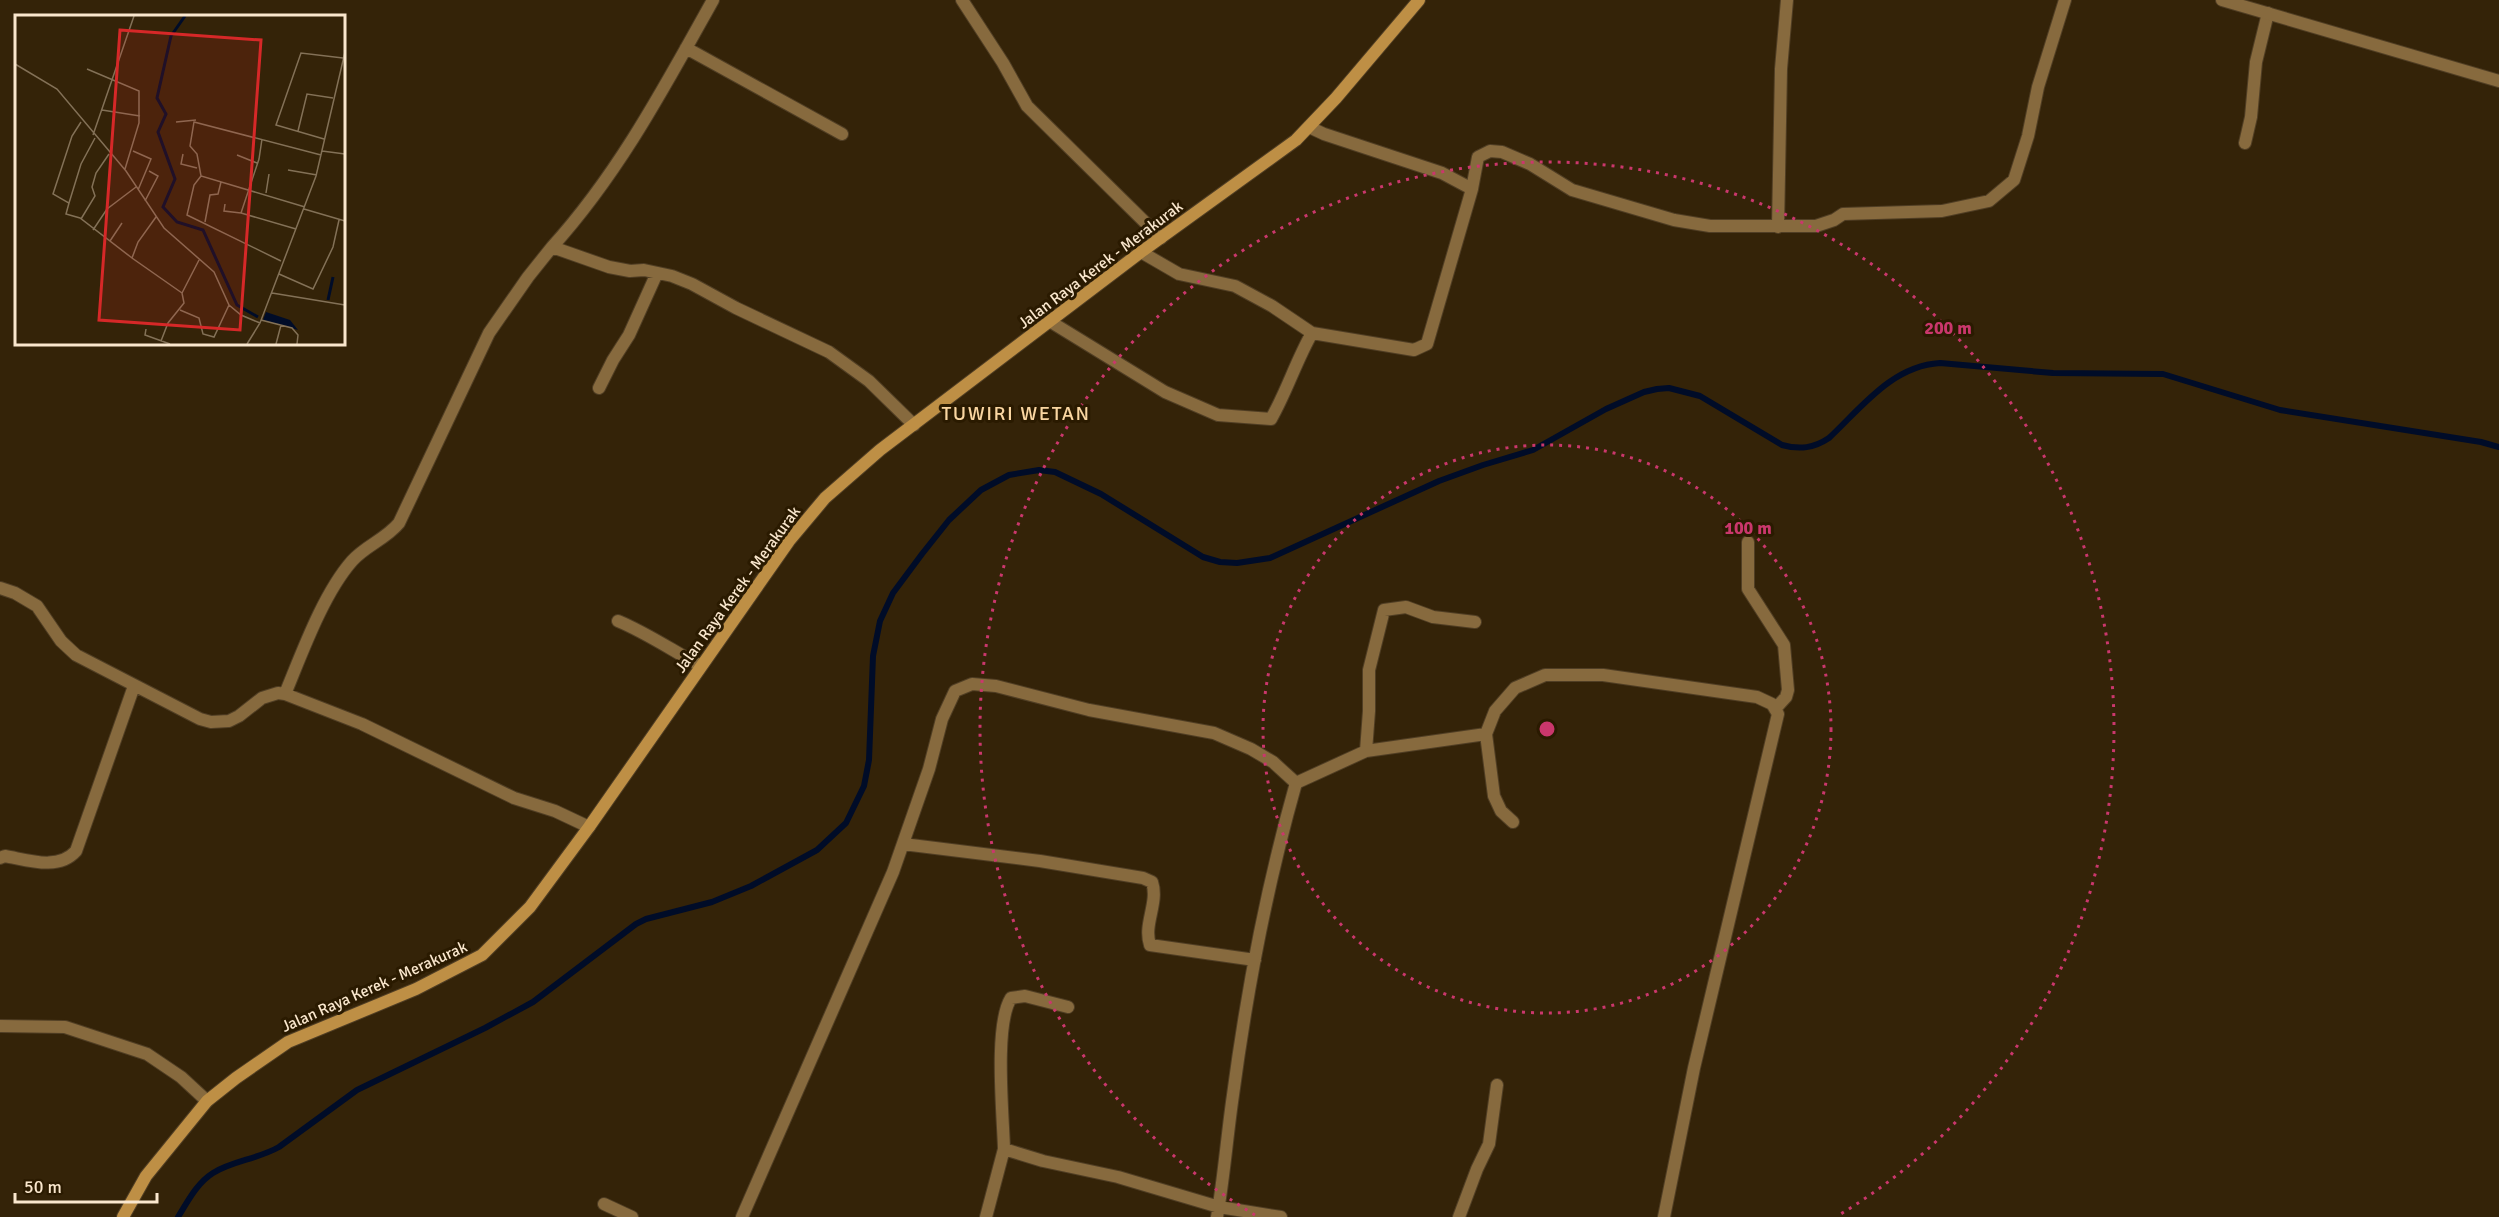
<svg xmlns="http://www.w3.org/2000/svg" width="2499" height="1217" font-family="Signika,sans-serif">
	<rect width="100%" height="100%" fill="#342308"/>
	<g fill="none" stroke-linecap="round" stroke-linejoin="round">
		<path stroke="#000c28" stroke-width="6" d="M178,1217c10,-16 19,-34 35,-44 19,-12 45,-14 66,-26l78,-57 128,-62 48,-26 103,-78 10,-5 66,-17 39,-16 66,-36 29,-27 18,-37 5,-26 4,-104 7,-35 13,-28 29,-39 27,-34 32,-30 28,-15 30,-5 16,2 46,22 102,63 17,5 17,1 33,-5 169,-77 44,-16 50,-15 73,-41 38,-17 13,-3 12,-1 31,8 82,49c18,5 32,3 47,-7 33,-31 63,-72 111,-75l113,10 110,1 117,36 201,32 18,5"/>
		<g stroke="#503e24" stroke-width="14">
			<path id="minor" d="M962,0l41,63 24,43 134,132
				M686,48l156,86
				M1309,127l15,7 118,39 30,16 6,-32 12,-6 12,1 28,12 42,26 102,30 36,6h106l18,-6 9,-6 99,-3 47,-10 25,-21 14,-44 10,-49 27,-87
				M2245,143l6,-26 5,-55 12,-49
				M1778,227l3,-158 6,-69
				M552,247c67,-74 113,-161 161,-247
				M1141,252l38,22 56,12 37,20 40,27 102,17 13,-6 45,-155
				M1051,322l114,70 53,23 53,4c16,-28 25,-58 41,-86
				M599,388l14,-28 16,-25 28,-62
				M1748,542v47l36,56 4,45 -2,7 -11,12
				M0,588l15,5 22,13 24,35 15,14 124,64 11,3 18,-1 10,-5 23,-18 16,-5 7,1 77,30 152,74 41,13 34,16
				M618,621c29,12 55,30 83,45
				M285,694c17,-41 38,-100 67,-133 13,-15 34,-22 47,-38l90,-190 39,-56 24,-30 57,20 21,4 14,-1 28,6 20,8 44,24 93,44 40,29 45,44
				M1486,734l8,62 7,15 12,11
				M1366,751l3,-40v-41l15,-60 22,-3 27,10 42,5
				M903,844l137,17 103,17 9,4c7,21 -9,42 -2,63l105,15
				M0,858l5,-2c23,4 53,15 71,-5l58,-165
				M0,1026l65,1 82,27 34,23 26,24
				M1004,1149c-1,-35 -10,-124 7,-151l14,-2 43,11
				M604,1204l28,13
				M742,1217l151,-345 36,-103 13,-50 13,-28 17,-7 24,2 93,24 125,23 37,16 22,13 23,21
				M986,1217l18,-68 39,12 75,16 101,30 62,10
				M1217,1217c7,-40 10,-81 16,-122 14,-105 34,-210 63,-312l70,-32 120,-17 9,-23 20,-23 30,-13h58l154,22 15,7 6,10 -84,354 -30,149
				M1459,1217l18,-48 12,-25 8,-59"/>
		</g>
		<g stroke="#503e24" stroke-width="14">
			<path id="tertiary" d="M2222,0l277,81"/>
		</g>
		<g stroke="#503e24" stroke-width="14">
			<path id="secondary" d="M123,1217l23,-41 61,-75 29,-23 52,-36 128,-53 66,-34 48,-48 59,-80 200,-286 36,-43 55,-48 261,-198 155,-112 40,-42 83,-98"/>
		</g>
		<use href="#minor" stroke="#876a3e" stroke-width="12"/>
		<use href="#tertiary" stroke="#876a3e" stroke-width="12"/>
		<use href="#secondary" stroke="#be8f45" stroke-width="12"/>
	</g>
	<g fill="none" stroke="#ca376c" stroke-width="3" stroke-dasharray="3 6">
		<circle cx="1547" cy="729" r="284"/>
		<path d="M1255 1215A567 567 0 1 1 1839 1215"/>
	</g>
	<g text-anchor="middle" stroke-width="6" stroke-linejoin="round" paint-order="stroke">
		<g font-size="16" fill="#fae7cd" stroke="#2a1a00">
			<text transform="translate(1100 264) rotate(-37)" y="6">Jalan Raya Kerek - Merakurak</text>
			<text transform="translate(737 589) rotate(-54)" y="6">Jalan Raya Kerek - Merakurak</text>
			<text transform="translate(374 986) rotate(-24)" y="6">Jalan Raya Kerek - Merakurak</text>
		</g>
		<g font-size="20" letter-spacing="1.5" fill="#fad6a1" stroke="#2a1a00">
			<text x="1016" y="420">TUWIRI WETAN</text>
		</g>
	</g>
	<g transform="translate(15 15)">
		<rect width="330" height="330" fill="#342308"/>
		<path d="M251,297l24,8 8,10 -35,-10z" fill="#000c28"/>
		<path fill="none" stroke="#000c28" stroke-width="3" d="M170,1l-14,20 -14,62 9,16 -8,18 17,47 -12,28 14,15 26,8 34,75 21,12M313,285l5,-23"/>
		<path fill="none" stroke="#837157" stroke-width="1.5" d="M0,49l42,25 69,82 38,57 50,44 15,33 12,10 19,8M72,54l52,22v32l-14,46M87,95l38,6M66,107l-9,14 -19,58 16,9 -3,11 14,4 52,40M161,107l20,-2M283,116l9,-37 26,4M78,120l41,-119M247,124l-3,20 -18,54 55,16M309,124l-48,-14 25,-72 42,5M118,136l18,8 -13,31M307,136l23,3M168,139l-2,10 16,4M222,140l20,8M273,155l29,5M186,161l-7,9 -7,30 94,46M251,178l3,-19M130,186l13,-25 -9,-5M54,188l12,-39 14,-26M210,189l-1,7 17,2M290,192l-104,-31 -4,-22 -7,-8 4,-24 127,33M289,194l41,12M141,202l-18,25 -6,16 50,35M66,204l14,-23 -3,-9 4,-14 13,-19M190,207l5,-27 8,-1 3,-12M78,215l14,-21 29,-22M95,226l12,-18M264,259l34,15 20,-42 6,-27M257,278l73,12M165,295l19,8 4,16 11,3 15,-32M246,305l31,8 6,7 -1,9M131,314l-1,6 25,9M146,326l7,-18 16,-20 -2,-10 17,-33M232,329l13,-21 56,-147 29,-124M261,329l5,-19"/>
		<path fill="#d62828" fill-opacity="0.15" stroke="#d62828" stroke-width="3" d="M105,15l141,10 -21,290 -141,-10z"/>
		<rect width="330" height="330" fill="none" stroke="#fae7cd" stroke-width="3"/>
	</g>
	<circle cx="1547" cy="729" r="9" fill="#ca376c" stroke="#2a1a00" stroke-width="3"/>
	<g font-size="18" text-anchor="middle" font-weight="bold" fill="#ca376c" stroke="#2a1a00" stroke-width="6" stroke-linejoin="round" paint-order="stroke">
		<text x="1948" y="334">200 m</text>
		<text x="1748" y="534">100 m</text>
	</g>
	<path d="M15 1193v9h142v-9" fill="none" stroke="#fae7cd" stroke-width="3"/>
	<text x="24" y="1193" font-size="18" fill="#fae7cd" stroke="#2a1a00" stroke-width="4.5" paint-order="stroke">50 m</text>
</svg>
